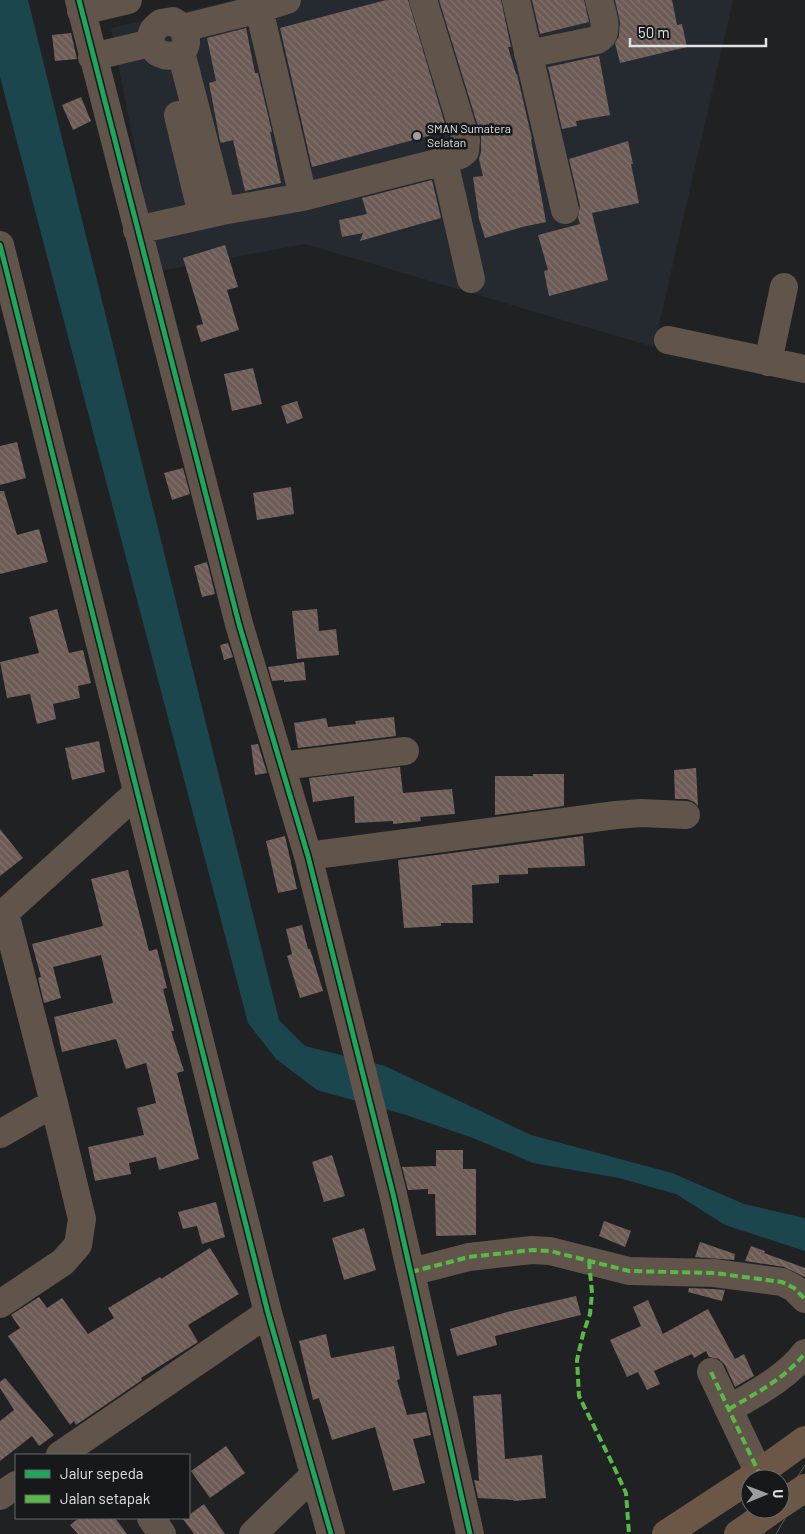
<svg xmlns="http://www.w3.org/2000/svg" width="805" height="1534" font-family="Barlow,sans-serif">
	<defs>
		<pattern id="building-back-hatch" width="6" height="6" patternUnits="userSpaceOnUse" patternTransform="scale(1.25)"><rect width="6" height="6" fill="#6d5b56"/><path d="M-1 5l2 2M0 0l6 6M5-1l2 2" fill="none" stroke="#82726e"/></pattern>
	</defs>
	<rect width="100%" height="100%" fill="#202122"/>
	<path fill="#252a30" d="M234,0h499l-79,347 -349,-103 -146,27 -48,-243z"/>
	<path fill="#1b464d" d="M0,0h28l251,1020 26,26 80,20 146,69 141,38 72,31 61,14v33l-80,-26 -49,-31 -57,-16 -86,-15 -60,-25 -67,-23 -89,-25 -41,-31 -28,-36 -248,-946z"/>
	<path fill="url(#building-back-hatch)" d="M386,0h22l39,131 -135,36 -32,-139z
		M439,0h62l10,47h-3l8,27h1l15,65h-1l15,83 -24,5 -37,11 -6,-19 -6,-42 10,-1 -4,-17 2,-7v-16z
		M532,0h52l5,22 -49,12z
		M615,0h57l5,25 5,-1 5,23 -67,16 -5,-20 4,-7 1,-14z
		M246,28l9,45h3l14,59h-2l11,51 -36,8 -12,-51 -12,3 -1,-2 -11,-58 7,-2 -9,-43z
		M71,33l6,26 -22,2 -3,-26z
		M599,56l11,59 -34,6 1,5 -15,3 -14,-62z
		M81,97l10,24 -18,9 -11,-25z
		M628,141l5,23h-2l8,39 -47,10 16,67 -59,16 -5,-25 4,-1 -10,-35 42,-11 -2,-7 2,-11 -11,-47z
		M432,180l9,38 -81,23 3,-8 -21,4 -3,-17 28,-6 -5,-16z
		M225,245l13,42 -11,3 12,40 -38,12 -5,-16 7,-2 -20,-66z
		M253,368l9,36 -30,7 -8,-37z
		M297,401l6,17 -16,6 -6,-18z
		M17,442l9,36 -26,7v-39z
		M183,468l7,26 -18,6 -8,-27z
		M291,487l3,27 -37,6 -4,-27z
		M0,491h4l13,44 22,-6 9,33 -48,12z
		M207,562l8,32 -13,3 -8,-31z
		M57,609l12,44 14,-3 8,33 -13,3 2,12 -27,6 3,15 -19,5 -7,-30 -23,4 -7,-36 39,-9 -10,-36z
		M317,609l2,22 17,-2 3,26 -42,4 -5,-48z
		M228,643l5,14 -9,3 -4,-15z
		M304,662l2,18 -22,2v-2l-12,1 -4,-14z
		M394,717l2,19 -98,12 -4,-25 32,-5 2,9 28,-3 -1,-3z
		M99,741l6,31 -33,8 -7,-32z
		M258,744l9,29 -12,2 -4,-30z
		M400,767l3,26 49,-4 3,25 -35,3 1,4 -28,3v-3l-38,2 -1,-27 -41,6 -4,-24z
		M696,768l2,38 -4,-4 -7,-3h-12l-1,-29z
		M533,774h31v32l-69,9v-39h38z
		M0,829l23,29 -23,18z
		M285,836l12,53 -19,4 -12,-52z
		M583,836l2,30 -57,2v6l-29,1v8l-27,2 1,38h-32v3l-37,2 -6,-68z
		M128,870l21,81 8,-2 10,39 -4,1 11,42h-3l13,40 -7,2 22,86 -40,11 -3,-13 -27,6 2,11 -36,7 -7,-34 56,-12 -7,-27 19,-5 -10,-40 -20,6 -10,-30 -54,13 -8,-35 59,-14 -12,-48 -48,12 8,31 -17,5 -6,-25 3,-1 -9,-33 71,-18 -12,-47z
		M302,925l6,24h2l13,42 -23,7 -13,-42 5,-2 -6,-25z
		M436,1150h27v19h13v66l-40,1 -1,-42h-7v-5l-20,1 -6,-23 34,-1z
		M332,1155l13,41 -21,6 -12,-40z
		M216,1202l9,35 -23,7 -5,-18 -14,3 -5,-17z
		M604,1221l27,10 -6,16 -26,-11z
		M364,1228l12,42 -32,10 -12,-42z
		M700,1242l35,12 -1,6 -39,-3z
		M751,1246l14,5 -1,2 41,15v9l-21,-10 -39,-6z
		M210,1248l29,46 -51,31 10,17 -57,36 1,2 -66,45 -2,-4 -4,4 -62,-89 12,-8 -9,-13 28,-18 8,11 15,-10 26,36 26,-16 -6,-10 52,-31 1,2z
		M689,1288l24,1 12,1 -3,11 -34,-9z
		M576,1296l5,19 -86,21 2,9 -40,11 -7,-27 57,-17z
		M648,1300l15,34 45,-25 27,50 9,-5 10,22 -19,11 -10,-22 -6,-6 -10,-2 -3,-6 -12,7 -2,-4 -38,17 6,13 -13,6 -9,-18 -11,5 -17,-37 31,-14 -8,-19z
		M326,1334l5,24 63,-12 6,33 -3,1 10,35 19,-3 5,23 -18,4 12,44 -32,8 -18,-64 -43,13 -13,-42 -6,2 -14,-59z
		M5,1378l49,57 -15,11 -7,-10 -32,25v-40l14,-11 -14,-22v-6z
		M501,1394l4,65 37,-4 4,43 -32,3 -1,-1 -35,-2 -4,-18 5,1 -6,-85z
		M226,1446l19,27 -35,25 -19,-27z
		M204,1504l21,30h-31l-11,-15 6,-1v-3z
		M79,1518h36l12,16h-49l-8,-9z"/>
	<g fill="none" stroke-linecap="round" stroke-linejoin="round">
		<path stroke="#60544b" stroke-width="28" d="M79,0l160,624 69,232 85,338 77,340
			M516,0l49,210
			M259,9l28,-9
			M81,11l47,-11
			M181,52l41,159
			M528,54l69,-14c14,-7 5,-27 2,-40
			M92,57l59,-14
			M178,115l24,100
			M444,161l27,118
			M303,197l141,-36 16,-6 5,-4 1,-11 -43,-140
			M137,230l85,-19 81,-14 -44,-188 -76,19 -10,-7 -12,2c-2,2 -7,5 -8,8 -15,30 47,37 30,-3
			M0,245l268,1068 63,221
			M668,340l137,29
			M768,362l16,-75
			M281,766l124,-15
			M308,856l308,-41 25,-2 45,2
			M0,917l137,-124
			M0,1134l54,-31
			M411,1272l58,-15 63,-7 18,1 79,20 85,2 68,9 12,6 11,11
			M0,1304l63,-42 15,-17 4,-26 -28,-116 -49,-190
			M711,1372l48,101
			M729,1409c27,-16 57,-31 76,-56
			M60,1455l208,-142
			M0,1496l16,-11
			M151,1518l11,16
			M253,1534l61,-59"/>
		<path stroke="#6c5747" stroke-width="28" d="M780,1505l25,-17
			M666,1534l93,-61 46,-33
			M738,1534l36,-25"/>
		<path stroke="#635b55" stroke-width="1" d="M780,1505l25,-40
			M764,1534l14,-25
			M776,1534l29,-50"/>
		<path stroke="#58b947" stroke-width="4" stroke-dasharray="8 4" stroke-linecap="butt" d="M589,1261l3,32 -2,21 -7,20 -6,26 2,36 35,71 12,26 3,41
			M411,1272l58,-15 63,-7 18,1 79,20 85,2 68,9 12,6 11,11
			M711,1372l48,101
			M729,1409c27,-16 57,-31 76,-56"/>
		<g stroke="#16181a" stroke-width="8">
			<path id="cycleway" d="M79,0l160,624 69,232 85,338 77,340
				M0,245l268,1068 63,221"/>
		</g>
		<use href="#cycleway" stroke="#20a55d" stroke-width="5"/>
	</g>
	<circle fill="#9d9ea0" stroke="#16181a" stroke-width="2" cx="417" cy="136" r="5"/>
	<g text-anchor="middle" stroke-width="5" stroke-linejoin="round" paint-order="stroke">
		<g font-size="12" fill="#e1e2e4" stroke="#16181a" text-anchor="start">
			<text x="427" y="133">SMAN Sumatera<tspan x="427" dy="14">Selatan</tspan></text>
		</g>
	</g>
	<rect x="15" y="1454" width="175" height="65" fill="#16181a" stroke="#67696b"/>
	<rect x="25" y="1470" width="25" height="8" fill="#20a55d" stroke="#67696b"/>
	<text x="60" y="1479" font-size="15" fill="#e1e2e4">Jalur sepeda</text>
	<rect x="25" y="1495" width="25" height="8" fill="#58b947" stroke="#67696b"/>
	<text x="60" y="1504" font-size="15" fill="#e1e2e4">Jalan setapak</text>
	<g transform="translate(765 1494) rotate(89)"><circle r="24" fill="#16181a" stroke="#67696b"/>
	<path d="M0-4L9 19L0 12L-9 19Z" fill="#9d9ea0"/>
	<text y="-8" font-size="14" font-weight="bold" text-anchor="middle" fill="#e1e2e4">U</text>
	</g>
	<path d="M630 38v8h136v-8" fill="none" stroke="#e1e2e4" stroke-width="2.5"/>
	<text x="638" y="38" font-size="15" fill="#e1e2e4" stroke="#16181a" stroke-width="4" paint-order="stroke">50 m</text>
</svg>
